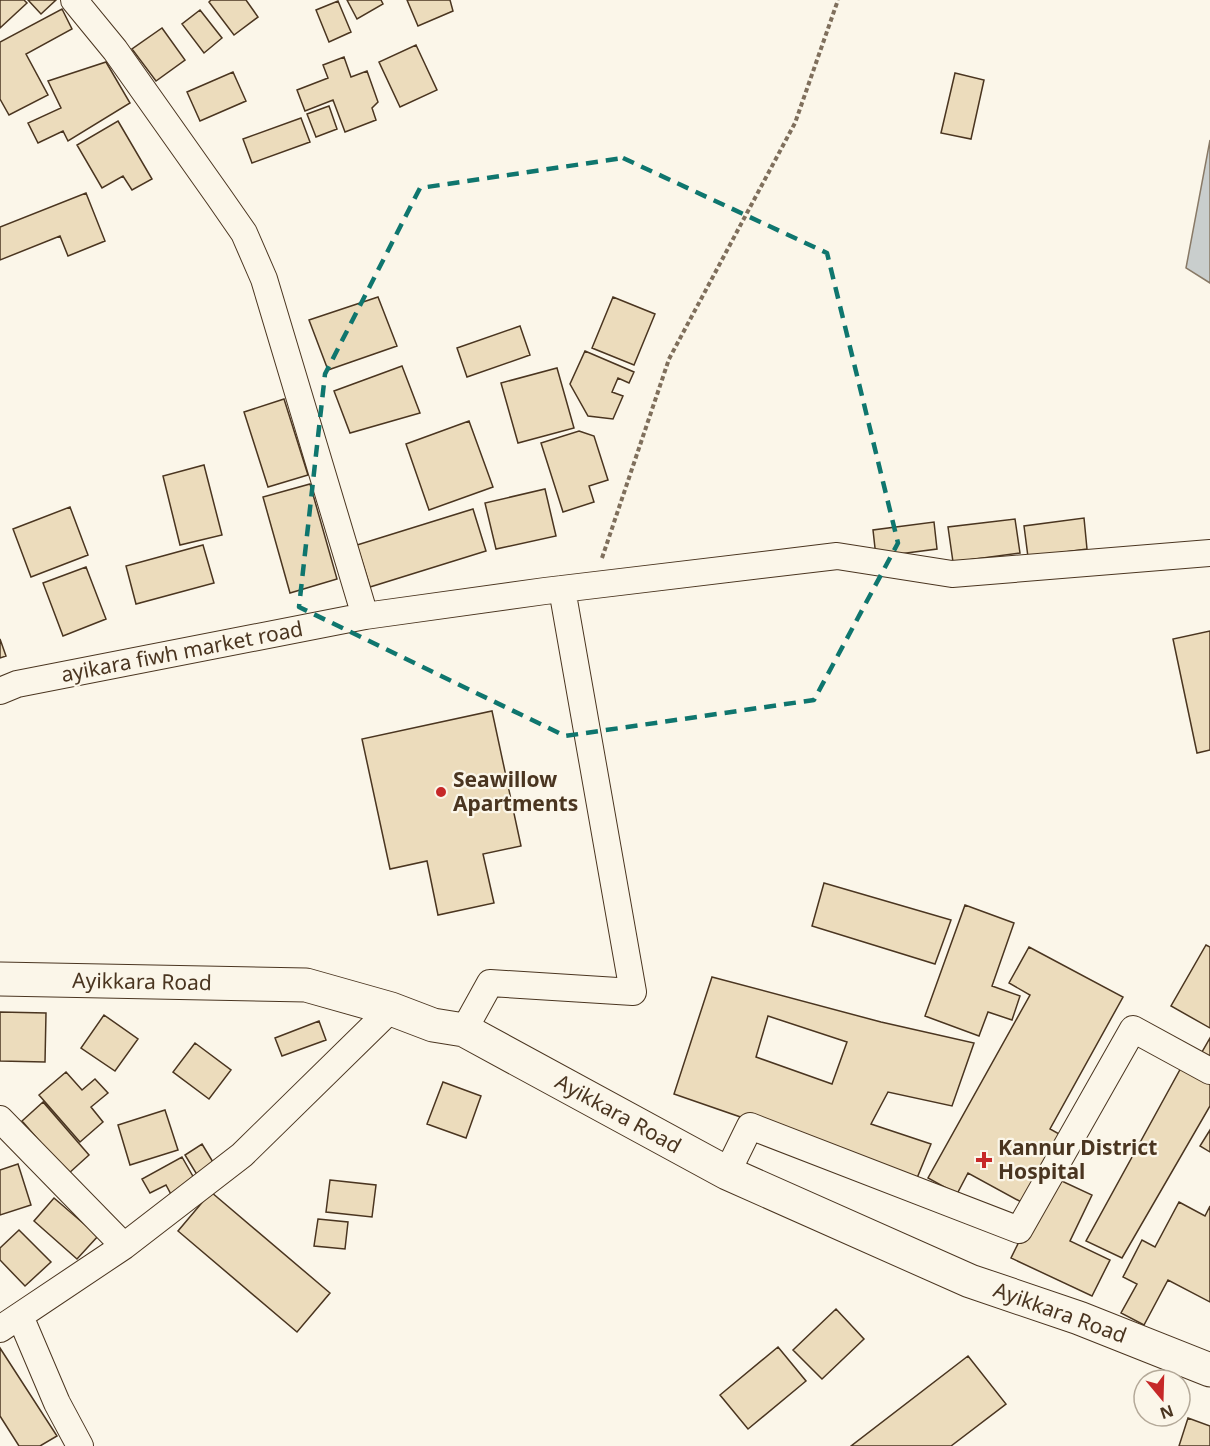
<svg xmlns="http://www.w3.org/2000/svg" width="1210" height="1446" font-family="'Noto Sans',sans-serif">
	<rect width="100%" height="100%" fill="#fbf6e9"/>
	<path fill="#c9cecd" stroke="#887966" stroke-width="1.5" d="M1210,140v143l-24,-15z"/>
	<path fill="#ecdcbc" stroke="#4a3520" stroke-width="1.5" fill-rule="evenodd" d="M0,0h24l3,3 -27,25z
		M28,0h28l-15,14z
		M211,0h35l12,17 -24,18 -25,-33z
		M347,0h34l2,4 -26,15z
		M407,0h43l3,11 -35,15z
		M338,1l13,31 -22,10 -13,-32z
		M62,9l10,20 -46,25 22,41 -39,20 -9,-16v-57z
		M200,10l22,28 -18,15 -22,-29z
		M162,28l23,32 -29,21 -24,-32z
		M416,45l21,45 -37,17 -21,-45z
		M344,57l7,20 16,-6 11,31 -6,6 4,12 -31,12 -12,-32 -28,11 -8,-21 31,-12 -5,-13z
		M106,62l24,41 -62,38 -5,-10 -25,12 -10,-20 33,-15 -13,-27z
		M233,72l13,29 -46,20 -13,-29z
		M955,73l29,7 -13,59 -30,-6z
		M329,106l8,23 -21,8 -9,-23z
		M301,118l9,24 -58,21 -9,-24z
		M118,121l34,58 -20,11 -9,-14 -21,12 -25,-43z
		M86,193l19,48 -37,15 -8,-20 -60,24v-33z
		M378,297l19,49 -69,24 -19,-50z
		M613,297l42,17 -21,51 -42,-17z
		M520,326l10,29 -63,22 -10,-29z
		M585,351l49,21 -5,11 -11,-5 -6,14 11,4 -10,23 -25,-3 -18,-32z
		M402,366l18,47 -70,20 -16,-42z
		M557,368l17,60 -56,15 -17,-60z
		M284,399l24,76 -40,12 -24,-75z
		M469,421l24,66 -64,23 -23,-66z
		M579,431l15,5 14,44 -19,6 5,16 -31,10 -22,-69z
		M204,465l18,70 -42,10 -17,-69z
		M310,484l27,95 -47,14 -27,-96z
		M545,489l11,47 -60,13 -11,-46z
		M70,507l18,48 -57,22 -18,-48z
		M473,509l13,42 -116,36 -13,-42z
		M1084,518l3,31 -59,8 -4,-31z
		M1015,519l5,34 -67,9 -5,-35z
		M934,522l3,27 -61,8 -3,-27z
		M203,545l11,38 -78,21 -10,-38z
		M86,567l20,52 -43,17 -20,-53z
		M1210,631v119l-13,3 -24,-114z
		M0,639l6,17 -6,2z
		M492,711l29,135 -38,8 11,49 -56,12 -11,-54 -37,8 -28,-130z
		M824,883l127,37 -16,44 -123,-38z
		M965,905l49,18 -22,63 28,10 -8,24 -24,-8 -9,24 -54,-20z
		M1206,945l4,2v81l-39,-22z
		M1029,947l94,50 -73,132 11,6 -38,68 -55,-30 -11,21 -29,-16 102,-183 -21,-12z
		M712,977l169,45 93,21 -22,63 -64,-14 -17,32 60,20 -14,34 -243,-84zM768,1016l79,26 -15,42 -76,-27z
		M0,1012l46,1 -1,49 -45,-1z
		M104,1015l34,24 -23,32 -34,-23z
		M319,1021l7,19 -44,16 -7,-18z
		M1210,1038v27l-12,-6z
		M195,1043l36,27 -22,29 -36,-27z
		M1182,1066l28,17v23l-88,152 -36,-17z
		M66,1072l16,18 13,-11 13,14 -17,14 12,15 -23,20 -41,-47z
		M443,1082l38,14 -15,42 -39,-14z
		M43,1102l46,53 -21,19 -46,-53z
		M165,1110l13,40 -48,15 -12,-40z
		M1210,1130v22l-10,-6z
		M202,1144l14,23 -17,11 -14,-23z
		M182,1157l17,30 -25,13 -8,-15 -16,8 -8,-14z
		M18,1164l13,41 -31,10v-45z
		M1051,1176l41,19 -22,46 40,19 -18,36 -81,-38z
		M330,1180l46,5 -4,32 -46,-5z
		M211,1192l119,101 -33,39 -119,-101z
		M54,1198l44,38 -21,23 -43,-38z
		M1179,1202l26,14 5,-10v96l-42,-22 -24,45 -23,-12 16,-29 -14,-7 19,-37 13,7z
		M318,1219l30,3 -3,27 -31,-3z
		M19,1230l32,32 -26,24 -25,-26v-12z
		M836,1309l28,30 -42,40 -29,-29z
		M778,1347l28,34 -58,48 -28,-34z
		M0,1348l57,88 -17,10h-21l-19,-30z
		M968,1356l38,48 -55,42h-100z
		M1188,1418l22,8v20h-31z"/>
	<g fill="none" stroke-linecap="round" stroke-linejoin="round">
		<g stroke="#4a3520" stroke-width="28">
			<path id="street" d="M74,0l41,50 104,147 25,36 20,46 101,337
				M0,691l17,-7 348,-68 180,-25 292,-35 115,18 258,-21
				M464,1030l26,-47 143,9 -71,-403
				M0,1119l124,127
				M727,1173l23,-47 269,104 114,-201 77,42
				M20,1316l37,87 23,43
				M0,1329l124,-83 118,-91 149,-146"/>
		</g>
		<g stroke="#4a3520" stroke-width="35">
			<path id="secondary" d="M0,979l306,6 85,24 42,16 31,5 263,143 243,108 109,37 131,52"/>
		</g>
		<path stroke="#7f6f5c" stroke-width="4" stroke-dasharray="4.5 3" stroke-linecap="butt" d="M602,558l67,-199 126,-236 43,-123"/>
		<use href="#street" stroke="#fbf6e9" stroke-width="26"/>
		<use href="#secondary" stroke="#fbf6e9" stroke-width="33"/>
	</g>
	<path fill="none" stroke="#0f766e" stroke-width="4.5" stroke-dasharray="12 8" stroke-linejoin="round" d="M623,158l204,95 71,290 -84,157 -249,36 -266,-129 26,-233 95,-186z"/>
	<g fill="#c62828" stroke="#fbf6e9" stroke-width="2">
		<circle cx="441" cy="792" r="6"/>
		<path d="M981 1151h6v6h6v6h-6v6h-6v-6h-6v-6h6z"/>
	</g>
	<g text-anchor="middle" stroke-width="4.5" stroke-linejoin="round" paint-order="stroke">
		<g font-size="21" fill="#4a3520" stroke="#fbf6e9">
			<text transform="translate(182 652) rotate(-11)" y="7">ayikara fiwh market road</text>
			<text transform="translate(142 982) rotate(1)" y="7">Ayikkara Road</text>
			<text transform="translate(618 1114) rotate(29)" y="7">Ayikkara Road</text>
			<text transform="translate(1060 1313) rotate(20)" y="7">Ayikkara Road</text>
		</g>
		<g font-size="21" font-weight="bold" fill="#4a3520" stroke="#fbf6e9" text-anchor="start">
			<text x="453" y="787">Seawillow<tspan x="453" dy="24">Apartments</tspan></text>
			<text x="998" y="1155">Kannur District<tspan x="998" dy="24">Hospital</tspan></text>
		</g>
	</g>
	<g transform="translate(1162 1398) rotate(161)"><circle r="28" fill="#fbf6e9" stroke="#b4a999" stroke-width="1.5"/>
	<path d="M0-4.5L10 22L0 15L-10 22Z" fill="#c62828"/>
	<text y="-9" font-size="16" font-weight="bold" text-anchor="middle" fill="#4a3520">N</text>
	</g>
</svg>
